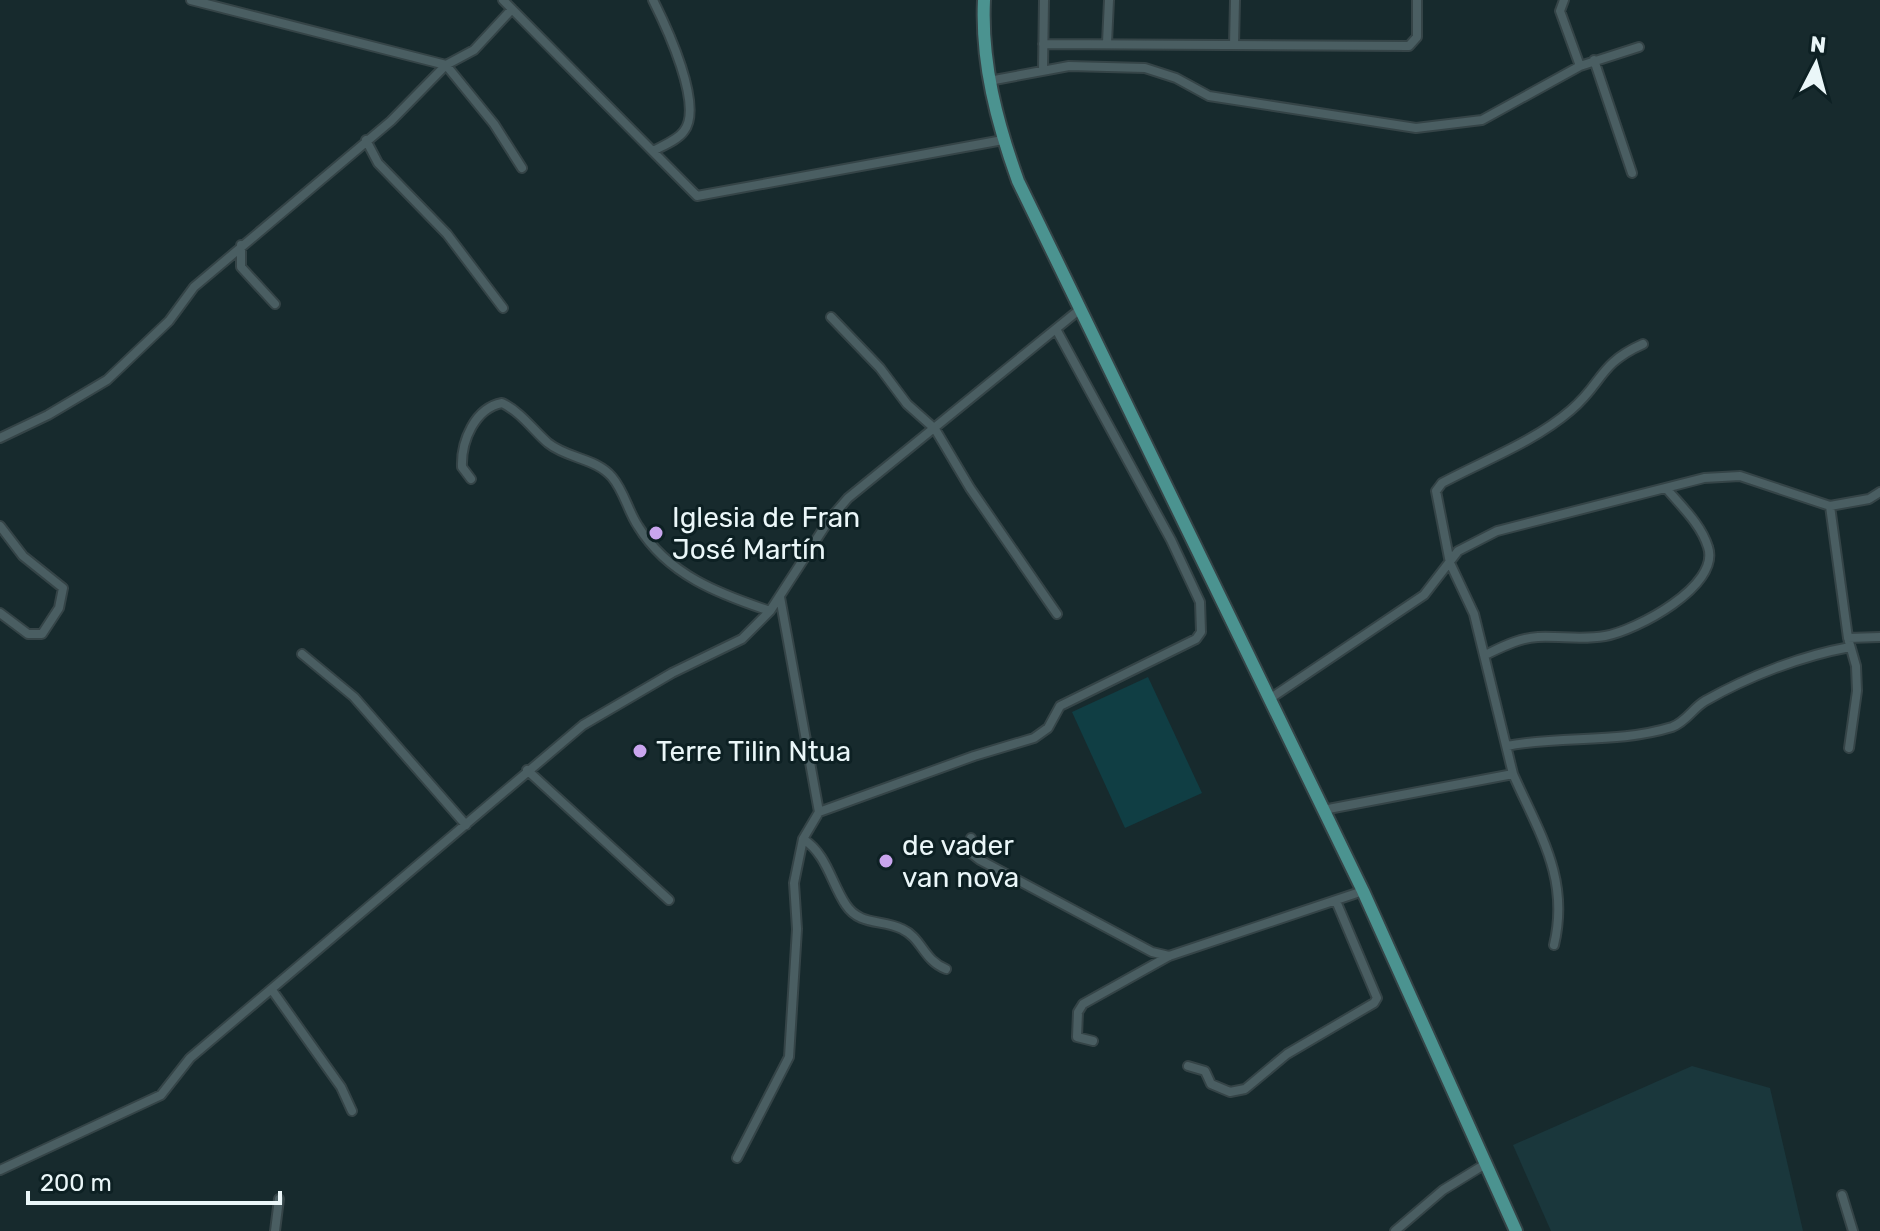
<svg xmlns="http://www.w3.org/2000/svg" width="1880" height="1231" font-family="Rubik,sans-serif">
	<rect width="100%" height="100%" fill="#172a2d"/>
	<path fill="#1a373c" d="M1692,1066l78,22 33,143h-252l-38,-86z"/>
	<path fill="#103e44" d="M1148,677l54,116 -77,35 -53,-116z"/>
	<g fill="none" stroke-linecap="round" stroke-linejoin="round">
		<g stroke="#354447" stroke-width="12">
			<path id="street" d="M191,0l255,65 28,-15 38,-41
				M503,0l194,196 306,-56
				M1564,0l-4,11 20,55
				M1107,43l2,-43
				M1043,44l366,2 8,-9v-37
				M1234,45l1,-45
				M1594,60l38,113
				M1043,70l1,-70
				M989,81l80,-15 76,2 31,10 33,18 207,32 66,-8 98,-54 59,-19
				M366,140l12,23 69,71 56,74
				M653,151c9,-5 25,-11 31,-20 20,-25 -18,-105 -31,-131
				M241,245v22l34,37
				M831,317l49,51 27,36 28,25 35,59 87,126
				M0,438l48,-23 59,-35 62,-59 25,-34 197,-166 55,-56 48,59 28,44
				M471,479l-9,-12c-1,-26 13,-59 40,-64 19,9 31,27 46,40 20,16 48,15 64,34 12,14 16,34 26,49 30,49 81,68 132,85
				M1830,506l18,132 8,28 1,25 -8,57
				M0,526l23,30 40,32 -4,20 -17,26h-14l-28,-21
				M1848,638l32,-1
				M302,654l52,43 112,128
				M1485,655c17,-8 34,-17 53,-18 23,-1 44,3 67,-1 30,-5 116,-50 103,-89 -7,-23 -27,-41 -42,-59
				M1271,698l153,-103 34,-44 39,-20 207,-53 36,-2 90,30 39,-7 11,-7
				M1507,746c55,-11 110,-2 165,-19 14,-5 21,-19 33,-26 44,-25 96,-45 145,-54
				M527,770l142,130
				M1513,774c26,59 57,104 41,171
				M1323,810l190,-36 -39,-160 -24,-51 -14,-72 6,-8c43,-23 92,-41 129,-73 32,-27 27,-46 72,-66
				M819,812l155,-56 60,-18 14,-10 12,-22 136,-67 5,-7 -1,-30 -29,-62 -115,-211
				M971,838v15l9,7 172,92 17,4
				M803,839c24,15 28,44 43,66 14,21 36,14 56,24 20,9 21,31 44,40
				M272,990l69,97 11,24
				M1093,1041l-16,-4 1,-25 5,-8 86,-48 194,-65
				M1188,1066l17,5 6,13 19,8 15,-3 42,-35 87,-51 3,-5 -41,-97
				M737,1158l52,-101 8,-128 -3,-46 9,-44 16,-27 -39,-215
				M0,1170l161,-75 29,-37 393,-333 89,-52 70,-34 28,-28 59,-91 19,-22 231,-188
				M1842,1195l11,36
				M275,1231l4,-32
				M1395,1231l48,-41 44,-27"/>
		</g>
		<g stroke="#354447" stroke-width="16">
			<path id="primary" d="M984,0c-3,63 13,123 34,181l345,710 153,340"/>
		</g>
		<use href="#street" stroke="#4a5e62" stroke-width="8"/>
		<use href="#primary" stroke="#4b9390" stroke-width="12"/>
	</g>
	<g fill="#c9a5ee" stroke="#0d2023" stroke-width="3">
		<circle cx="656" cy="533" r="8"/>
		<circle cx="640" cy="751" r="8"/>
		<circle cx="886" cy="861" r="8"/>
	</g>
	<g text-anchor="middle" stroke-width="6" stroke-linejoin="round" paint-order="stroke">
		<g font-size="28" fill="#eaf6f8" stroke="#0d2023" text-anchor="start">
			<text x="672" y="527">Iglesia de Fran<tspan x="672" dy="32">José Martín</tspan></text>
			<text x="656" y="761">Terre Tilin Ntua</text>
			<text x="902" y="855">de vader<tspan x="902" dy="32">van nova</tspan></text>
		</g>
	</g>
	<g transform="translate(1816 64) rotate(6)" stroke="#0d2023" stroke-width="6" paint-order="stroke">
	<path d="M0-6L14 30L0 20L-14 30Z" fill="#eaf6f8"/>
	<text y="-12" font-size="22" font-weight="bold" text-anchor="middle" fill="#eaf6f8">N</text>
	</g>
	<path d="M28 1191v12h252v-12" fill="none" stroke="#eaf6f8" stroke-width="4"/>
	<text x="40" y="1191" font-size="24" fill="#eaf6f8" stroke="#0d2023" stroke-width="6" paint-order="stroke">200 m</text>
</svg>
